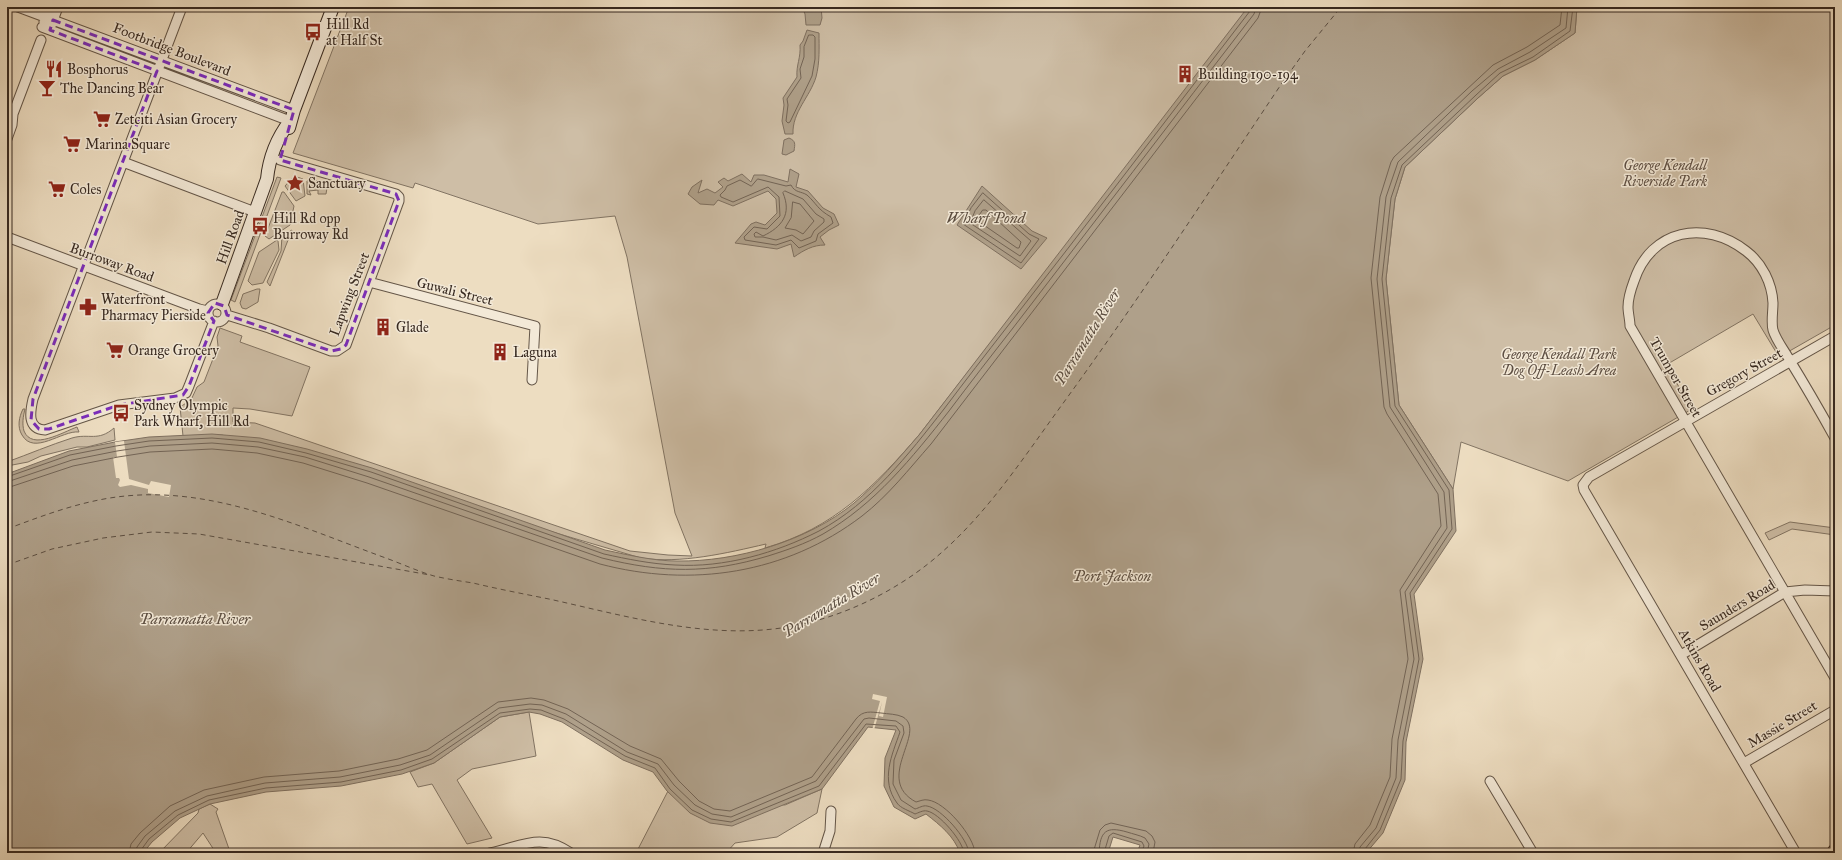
<svg xmlns="http://www.w3.org/2000/svg" width="1842" height="860" font-family="'IM FELL Great Primer',serif">
	<rect width="100%" height="100%" fill="#edddc1"/>
	<filter id="stains"><feTurbulence type="fractalNoise" baseFrequency=".005" numOctaves="4"/><feColorMatrix values="0 0 0 0 .2 0 0 0 0 .09 0 0 0 0 .02 0 0 0 .5 -.17"/></filter>
	<radialGradient id="worn" r=".72"><stop offset=".6" stop-color="#630" stop-opacity="0"/><stop offset="1" stop-color="#630" stop-opacity=".3"/></radialGradient>
	<path fill="#cebea6" stroke="#827463" d="M349,7h902l-332,428c-45,52 -85,93 -154,113l1,-4c-39,9 -85,20 -125,14l-419,-123 -39,1 -3,-29 11,-7 6,-13 7,-5 14,-36 -1,-9 3,-9 22,8 -2,6 70,25 -18,49 -42,-7 -17,-1v14l22,1 375,128 38,4 24,1 -17,-43 -48,-256 -12,-41 -77,8 -123,-41 -2,5 -120,-35z
		M1577,7h258v318l-56,32 -26,-43 -87,51 26,44 -124,72 -107,-39 -8,47 -54,-84 -13,-126 9,-80 10,-32 73,-69 25,-22 32,-16 40,-27z
		M294,176l9,3 2,17 -9,5 -11,-15z
		M277,177l4,1 -46,124 -4,-2z
		M312,179l14,5 1,4 -1,6h-8v-4l-9,1 2,4 -4,-1v-13z
		M282,192h2l10,14 -4,19 -21,14 -4,-3z
		M292,230l-22,56 -3,-4 14,-31 1,-15z
		M277,240l1,1 1,9 -16,33 -11,2 -4,-4 11,-29z
		M257,289h3l-2,13 -12,7 -4,-1 -2,-5 3,-9z
		M23,409h2c-2,8 -3,15 -1,22 8,20 39,1 53,-4l2,5c-17,-2 -45,24 -57,3 -5,-8 -3,-18 1,-26z
		M114,428l1,12 -28,7h-10l-36,9 -13,6 -21,4v-4c22,-8 43,-17 65,-24 17,-5 26,4 42,-10z
		M1790,522l45,6v7l-43,-6 -23,11 -4,-7z
		M529,712l7,44 -64,13 -15,11 35,58 -25,6 -35,-60 -14,3 -8,-15 24,-9 66,-46z
		M822,789l-5,24 -40,24 -42,6 -9,10h-90l32,-62 117,14z
		M210,804l8,5 -2,3 13,37 -8,4h-5l-13,-20 -17,20h-27l39,-40 1,-4z"/>
	<path fill="#afa08a" stroke="#7f7060" d="M802,7h19l1,11 -2,7h-14l-1,-11z
		M1248,7h329l-2,26 -40,27 -32,16 -25,22 -73,69 -10,32 -9,80 13,126 54,84 3,42 -42,63 9,65 -17,83 -1,38 -22,53 -17,20h-229l3,-8 -27,-8 -5,16h-148c-6,-17 -20,-28 -34,-39l-11,5 -21,-12 -10,-21 1,-28 11,-28 -28,-3 -46,62 -90,37 -22,-3 -20,-10 -23,-22 -14,-19 -30,-12 -61,-38 -22,-8 -11,-2 -29,5 -66,46 -32,11 -61,12 -75,6 -56,12 -30,14 -28,24 -9,11h-136v-379l62,-23 46,-9 34,-5 63,-3 48,4 47,11 65,19 233,82c24,5 48,11 72,11 59,1 131,-20 177,-58 24,-20 44,-44 65,-68z
		M807,30l12,3c0,14 1,29 -3,44 -6,20 -24,35 -23,57h-8l-3,-13 2,-16 -1,-7 14,-21c-1,-12 4,-19 3,-32l3,-4z
		M789,138c7,3 6,6 5,13l-8,4 -4,-1 2,-14z
		M790,169l9,5 -3,13 12,4 15,17 11,6 5,11 -10,5 -9,7 5,8c-12,0 -21,5 -31,12l-3,-13 -14,5 -42,-6 16,-19 5,-2 9,3 12,-12 -1,-14 -8,-8 -35,15 -15,-6 -4,5 -14,-1 -12,-10 4,-7 10,-7 -4,13 9,-4 8,4 8,-6 -5,-5 6,-4 4,3 14,-7 9,8 3,-7h10l24,7z
		M982,186l50,45 15,7 -26,31 -64,-44z"/>
	<path fill="#edddc1" d="M124,441l5,38 20,6 2,-4 20,4 -2,12 -21,-4v-4l-17,-4 -11,2 -2,-2 2,-5 -1,-2h-3l-3,-21h4l-2,-15z
		M873,694l14,3 -4,20 -4,-1 3,-14 -8,28h-2l8,-29 -8,-2z"/>
	<g fill="none" stroke-linecap="round" stroke-linejoin="round">
		<path stroke="#736455" stroke-width="1" d="M809,35h4l2,2v22l-3,17 -22,46 -2,1 -2,-2 2,-16 -1,-6 14,-21 -1,-9 4,-12v-10z
			M758,179l28,7 5,-1c4,8 10,6 16,10 10,9 10,14 24,22l2,6 -15,11 -2,7 -17,7 -8,-8 -15,5 -31,-5 -1,-3 10,-10 13,2 13,-13 -1,-19 -11,-10 -35,15 -12,-5 -1,-2 5,-5 2,-4 13,-6 11,6z
			M785,191l18,8 13,15 8,5v3l-10,9 -3,6 -10,4 -9,-6 -16,5 -13,-3h-8l-1,-3 2,-2 7,4c19,-9 29,-22 20,-43z
			M983,193l46,41 10,5 -18,24 -58,-39 8,-16z
			M984,200l47,41 -11,15 -50,-33 5,-12z
			M793,202l7,2 14,17 -11,13 -7,-4 -11,-2 6,-10z
			M983,210h3l35,32 -2,6h-2l-39,-27 -1,-2z
			M7,477l63,-22 46,-9 33,-5 63,-3 47,4 47,11 65,19 233,82c23,5 47,10 71,11 49,3 101,-12 144,-34 52,-28 89,-76 125,-122 21,-28 42,-55 63,-82 82,-105 162,-211 243,-316l1,-4
			M7,482l65,-22 45,-9 33,-5 62,-3 46,4 47,10 64,20 233,81c61,15 106,16 166,-2 19,-6 37,-12 55,-22 52,-30 89,-76 126,-123 21,-28 42,-55 64,-83 80,-104 160,-209 241,-314l2,-7
			M7,488l66,-22 45,-9 32,-5 62,-3 45,4 46,10 64,20 233,81c91,24 186,10 262,-48 26,-20 47,-47 69,-72l327,-426 4,-11
			M129,853l2,-9 9,-11 30,-27 34,-16 60,-13 75,-6 59,-12 29,-9 71,-48 33,-4 13,2 24,9 62,37 31,13 18,22 20,20 15,8 16,2 82,-34 44,-58c7,-9 15,-7 25,-6 7,1 16,1 22,4 25,15 -30,62 13,85 4,-1 8,-3 12,-2 17,2 46,36 47,53
			M135,853l2,-6 8,-11 30,-25 32,-15 58,-13 75,-6 60,-12 30,-10 69,-47 31,-4 12,1 24,9 61,38 31,12 16,21 21,20 17,9 19,3 85,-36 48,-62 5,-1 27,3 7,5 1,7 -10,27 -1,24 8,16 14,9c4,-1 8,-4 12,-3 14,2 41,33 42,47
			M140,853l1,-3 8,-11 29,-24 31,-15 57,-12 75,-6 60,-12 31,-11 68,-46 30,-4 11,1 23,9 61,37 30,12 15,21 22,21 19,9 20,3 88,-36 47,-62 30,2 4,6c-8,23 -20,48 -3,71 3,5 13,8 18,11 3,-1 8,-4 12,-3 12,2 36,30 37,42
			M1093,853l7,-23 5,-5 6,-2 35,8 6,5 3,6 -2,11
			M1099,853c1,-22 7,-27 28,-21 6,2 12,3 18,6l4,6 -2,9
			M1104,853l5,-17 4,-3 29,9 2,4 -3,7
			M1353,853l2,-9 15,-19 20,-48 2,-38 16,-80 -8,-69 41,-64 -3,-32 -51,-80 -3,-7 -13,-129 9,-81 11,-35 3,-5 99,-92 34,-18 33,-22 2,-18
			M1359,853l1,-6 16,-19 20,-50 2,-38 16,-81 -9,-67 42,-64 -3,-36 -54,-85 -13,-128 9,-82 12,-35 74,-71 26,-22 32,-17 36,-24 2,-21
			M1364,853l1,-4 15,-19 21,-51 2,-38 16,-82 -9,-66 42,-64 -3,-39 -54,-84 -13,-127 9,-81 11,-33 74,-70 24,-22 33,-16 37,-26 3,-24"/>
		<path stroke="#5b4d40" stroke-width="1" stroke-dasharray="5 4" stroke-linecap="butt" d="M7,529c32,-12 64,-24 97,-30 98,-18 189,25 279,58 17,6 34,14 51,19 13,3 26,5 39,7 25,6 51,11 76,16 86,19 175,46 262,23 47,-12 94,-37 130,-69 49,-43 85,-99 123,-151 75,-103 145,-210 216,-316l25,-35 36,-44
			M7,565l45,-16 51,-11 49,-6 47,2 231,41"/>
		<g stroke="#645648" stroke-width="11">
			<path id="street" d="M18,7l276,103
				M182,7l-149,392c-3,13 -6,30 12,31l74,-25 56,-7 11,-5 3,-7 25,-65
				M44,22l6,-15
				M51,26l7,-19
				M42,27l248,94
				M7,139l5,-14 1,-11 28,-74
				M123,162l132,50
				M7,237l192,72 9,2
				M369,282l166,44 -3,54
				M208 313a9 9 0 1 1 18 0a9 9 0 1 1-18 0Z
				M227,315l42,13 62,23h6l9,-6 53,-144v-4l-3,-3 -116,-34
				M1835,438c-15,-27 -30,-53 -46,-79 -5,-9 -13,-19 -16,-29 -2,-8 0,-18 0,-27 -1,-20 -11,-40 -27,-52 -41,-32 -95,-22 -112,30 -3,8 -6,18 -6,26 0,6 2,13 2,19l205,352
				M1681,655l104,-63 20,-2 30,1
				M1744,763l91,-53
				M1490,781l43,72
				M490,853c33,-7 50,-21 81,0
				M823,853l7,-22 1,-20
				M1796,853l-212,-363 -1,-5 6,-8 246,-141"/>
		</g>
		<g stroke="#372920" stroke-width="14">
			<path id="secondary" d="M289,128l5,-18 39,-103
				M222,304l45,-125c2,-20 10,-41 23,-58
				M1833,853l2,-3"/>
		</g>
		<use href="#street" stroke="#f3e9d7" stroke-width="9"/>
		<use href="#secondary" stroke="#f3e9d7" stroke-width="12"/>
	</g>
	<path fill="none" stroke="#7b2cbf" stroke-width="3" stroke-dasharray="8 5" stroke-linejoin="round" d="M53,20l241,90 -14,50 116,34 3,7 -53,144 -5,4 -10,2 -104,-36 -3,-9 -9,-3 -7,10 6,8 -25,65 -6,9 -64,10 -70,24h-10l-8,-9 2,-21 124,-328 -107,-41z"/>
	<defs>
		<g id="bus-bare" transform="scale(1.38)"><path d="M-5-6H5V4H4V6H2V4H-2V6H-4V4H-5ZM-3.5-4V0h7V-4ZM-3.5 1.2v1.5H-2V1.2ZM2 1.2v1.5H3.5V1.2Z" fill="#8f2418" stroke="#f3e9d7" stroke-width="2.5" paint-order="stroke"/></g>
		<g id="restaurant-bare" transform="scale(1.38)"><path d="M-5-6h1v4h1v-4h1v4h1v-4h1v5L-1.5 .5V6h-2V.5L-5-1ZM5-6V6H3V1.5H1.5Q1.5-4 5-6Z" fill="#8f2418" stroke="#f3e9d7" stroke-width="2.5" paint-order="stroke"/></g>
		<g id="building-bare" transform="scale(1.38)"><path d="M-4-6H4V6H1V3H-1V6H-4ZM-2.5-4.3h1.7v1.8h-1.7ZM.8-4.3h1.7v1.8H.8ZM-2.5-1h1.7V.8h-1.7ZM.8-1h1.7V.8H.8Z" fill="#8f2418" stroke="#f3e9d7" stroke-width="2.5" paint-order="stroke"/></g>
		<g id="bar-bare" transform="scale(1.38)"><path d="M-6-5H6L.8 .8V4.5H3.5V6h-7V4.5H-.8V.8Z" fill="#8f2418" stroke="#f3e9d7" stroke-width="2.5" paint-order="stroke"/></g>
		<g id="supermarket-bare" transform="scale(1.38)"><path d="M-6-5.5h2.5l.6 2H6L4.5 2H-2.5L-4.4-4H-6ZM-1.5 3.2a1.3 1.3 0 1 0 .1 0ZM3 3.2a1.3 1.3 0 1 0 .1 0Z" fill="#8f2418" stroke="#f3e9d7" stroke-width="2.5" paint-order="stroke"/></g>
		<g id="sight-bare" transform="scale(1.38)"><path d="M0-6L1.8-2.2L6-1.7L2.9 1.2L3.7 5.4L0 3.3L-3.7 5.4L-2.9 1.2L-6-1.7L-1.8-2.2Z" fill="#8f2418" stroke="#f3e9d7" stroke-width="2.5" paint-order="stroke"/></g>
		<g id="pharmacy-bare" transform="scale(1.38)"><path d="M-2-6h4v4h4v4h-4v4h-4v-4h-4v-4h4Z" fill="#8f2418" stroke="#f3e9d7" stroke-width="2.5" paint-order="stroke"/></g>
	</defs>
	<g fill-rule="evenodd">
		<use href="#bus-bare" x="313" y="32"/>
		<use href="#restaurant-bare" x="54" y="69"/>
		<use href="#building-bare" x="1185" y="74"/>
		<use href="#bar-bare" x="47" y="88"/>
		<use href="#supermarket-bare" x="102" y="119"/>
		<use href="#supermarket-bare" x="72" y="144"/>
		<use href="#sight-bare" x="295" y="183"/>
		<use href="#supermarket-bare" x="57" y="189"/>
		<use href="#bus-bare" x="260" y="226"/>
		<use href="#pharmacy-bare" x="88" y="307"/>
		<use href="#building-bare" x="383" y="327"/>
		<use href="#supermarket-bare" x="115" y="350"/>
		<use href="#building-bare" x="500" y="352"/>
		<use href="#bus-bare" x="121" y="413"/>
	</g>
	<g text-anchor="middle" stroke-width="3" stroke-linejoin="round" paint-order="stroke">
		<g font-size="14" fill="#372920" stroke="#f3e9d7" text-anchor="start">
			<text x="326" y="29">Hill Rd<tspan x="326" dy="16">at Half St</tspan></text>
			<text x="67" y="74">Bosphorus</text>
			<text x="1198" y="79">Building 190-194</text>
			<text x="60" y="93">The Dancing Bear</text>
			<text x="115" y="124">Zetciti Asian Grocery</text>
			<text x="85" y="149">Marina Square</text>
			<text x="308" y="188">Sanctuary</text>
			<text x="70" y="194">Coles</text>
			<text x="273" y="223">Hill Rd opp<tspan x="273" dy="16">Burroway Rd</tspan></text>
			<text x="101" y="304">Waterfront<tspan x="101" dy="16">Pharmacy Pierside</tspan></text>
			<text x="396" y="332">Glade</text>
			<text x="128" y="355">Orange Grocery</text>
			<text x="513" y="357">Laguna</text>
			<text x="134" y="410">Sydney Olympic<tspan x="134" dy="16">Park Wharf, Hill Rd</tspan></text>
		</g>
		<g font-size="14" fill="#372920" stroke="#f3e9d7">
			<text transform="translate(172 49) rotate(21)" y="5">Footbridge Boulevard</text>
			<text transform="translate(230 237) rotate(-70)" y="5">Hill Road</text>
			<text transform="translate(112 262) rotate(20)" y="5">Burroway Road</text>
			<text transform="translate(455 291) rotate(14)" y="5">Guwali Street</text>
			<text transform="translate(349 294) rotate(-69)" y="5">Lapwing Street</text>
			<text transform="translate(1744 372) rotate(-29)" y="5">Gregory Street</text>
			<text transform="translate(1676 377) rotate(60)" y="5">Trumper Street</text>
			<text transform="translate(1737 605) rotate(-31)" y="5">Saunders Road</text>
			<text transform="translate(1700 660) rotate(60)" y="5">Atkins Road</text>
			<text transform="translate(1782 724) rotate(-31)" y="5">Massie Street</text>
		</g>
		<g font-size="14" font-style="italic" fill="#5d4e42" stroke="#f3e9d7">
			<text x="1665" y="170">George Kendall<tspan x="1665" dy="16">Riverside Park</tspan></text>
			<text x="1559" y="359">George Kendall Park<tspan x="1559" dy="16">Dog Off-Leash Area</tspan></text>
		</g>
		<g font-size="15" font-style="italic" fill="#5b4d40" stroke="#f3e9d7">
			<text x="986" y="223">Wharf Pond</text>
			<text transform="translate(1087 337) rotate(-58)" y="5">Parramatta River</text>
			<text x="1112" y="581">Port Jackson</text>
			<text transform="translate(831 605) rotate(-31)" y="5">Parramatta River</text>
			<text x="195" y="624">Parramatta River</text>
		</g>
	</g>
	<rect width="1842" height="860" fill="none" stroke="#edddc1" stroke-width="24"/>
	<rect x="8" y="8" width="1826" height="844" fill="none" stroke="#372920" stroke-width="2"/>
	<rect x="12" y="12" width="1818" height="836" fill="none" stroke="#372920"/>
	<rect width="100%" height="100%" filter="url(#stains)"/>
	<rect width="100%" height="100%" fill="url(#worn)"/>
</svg>
